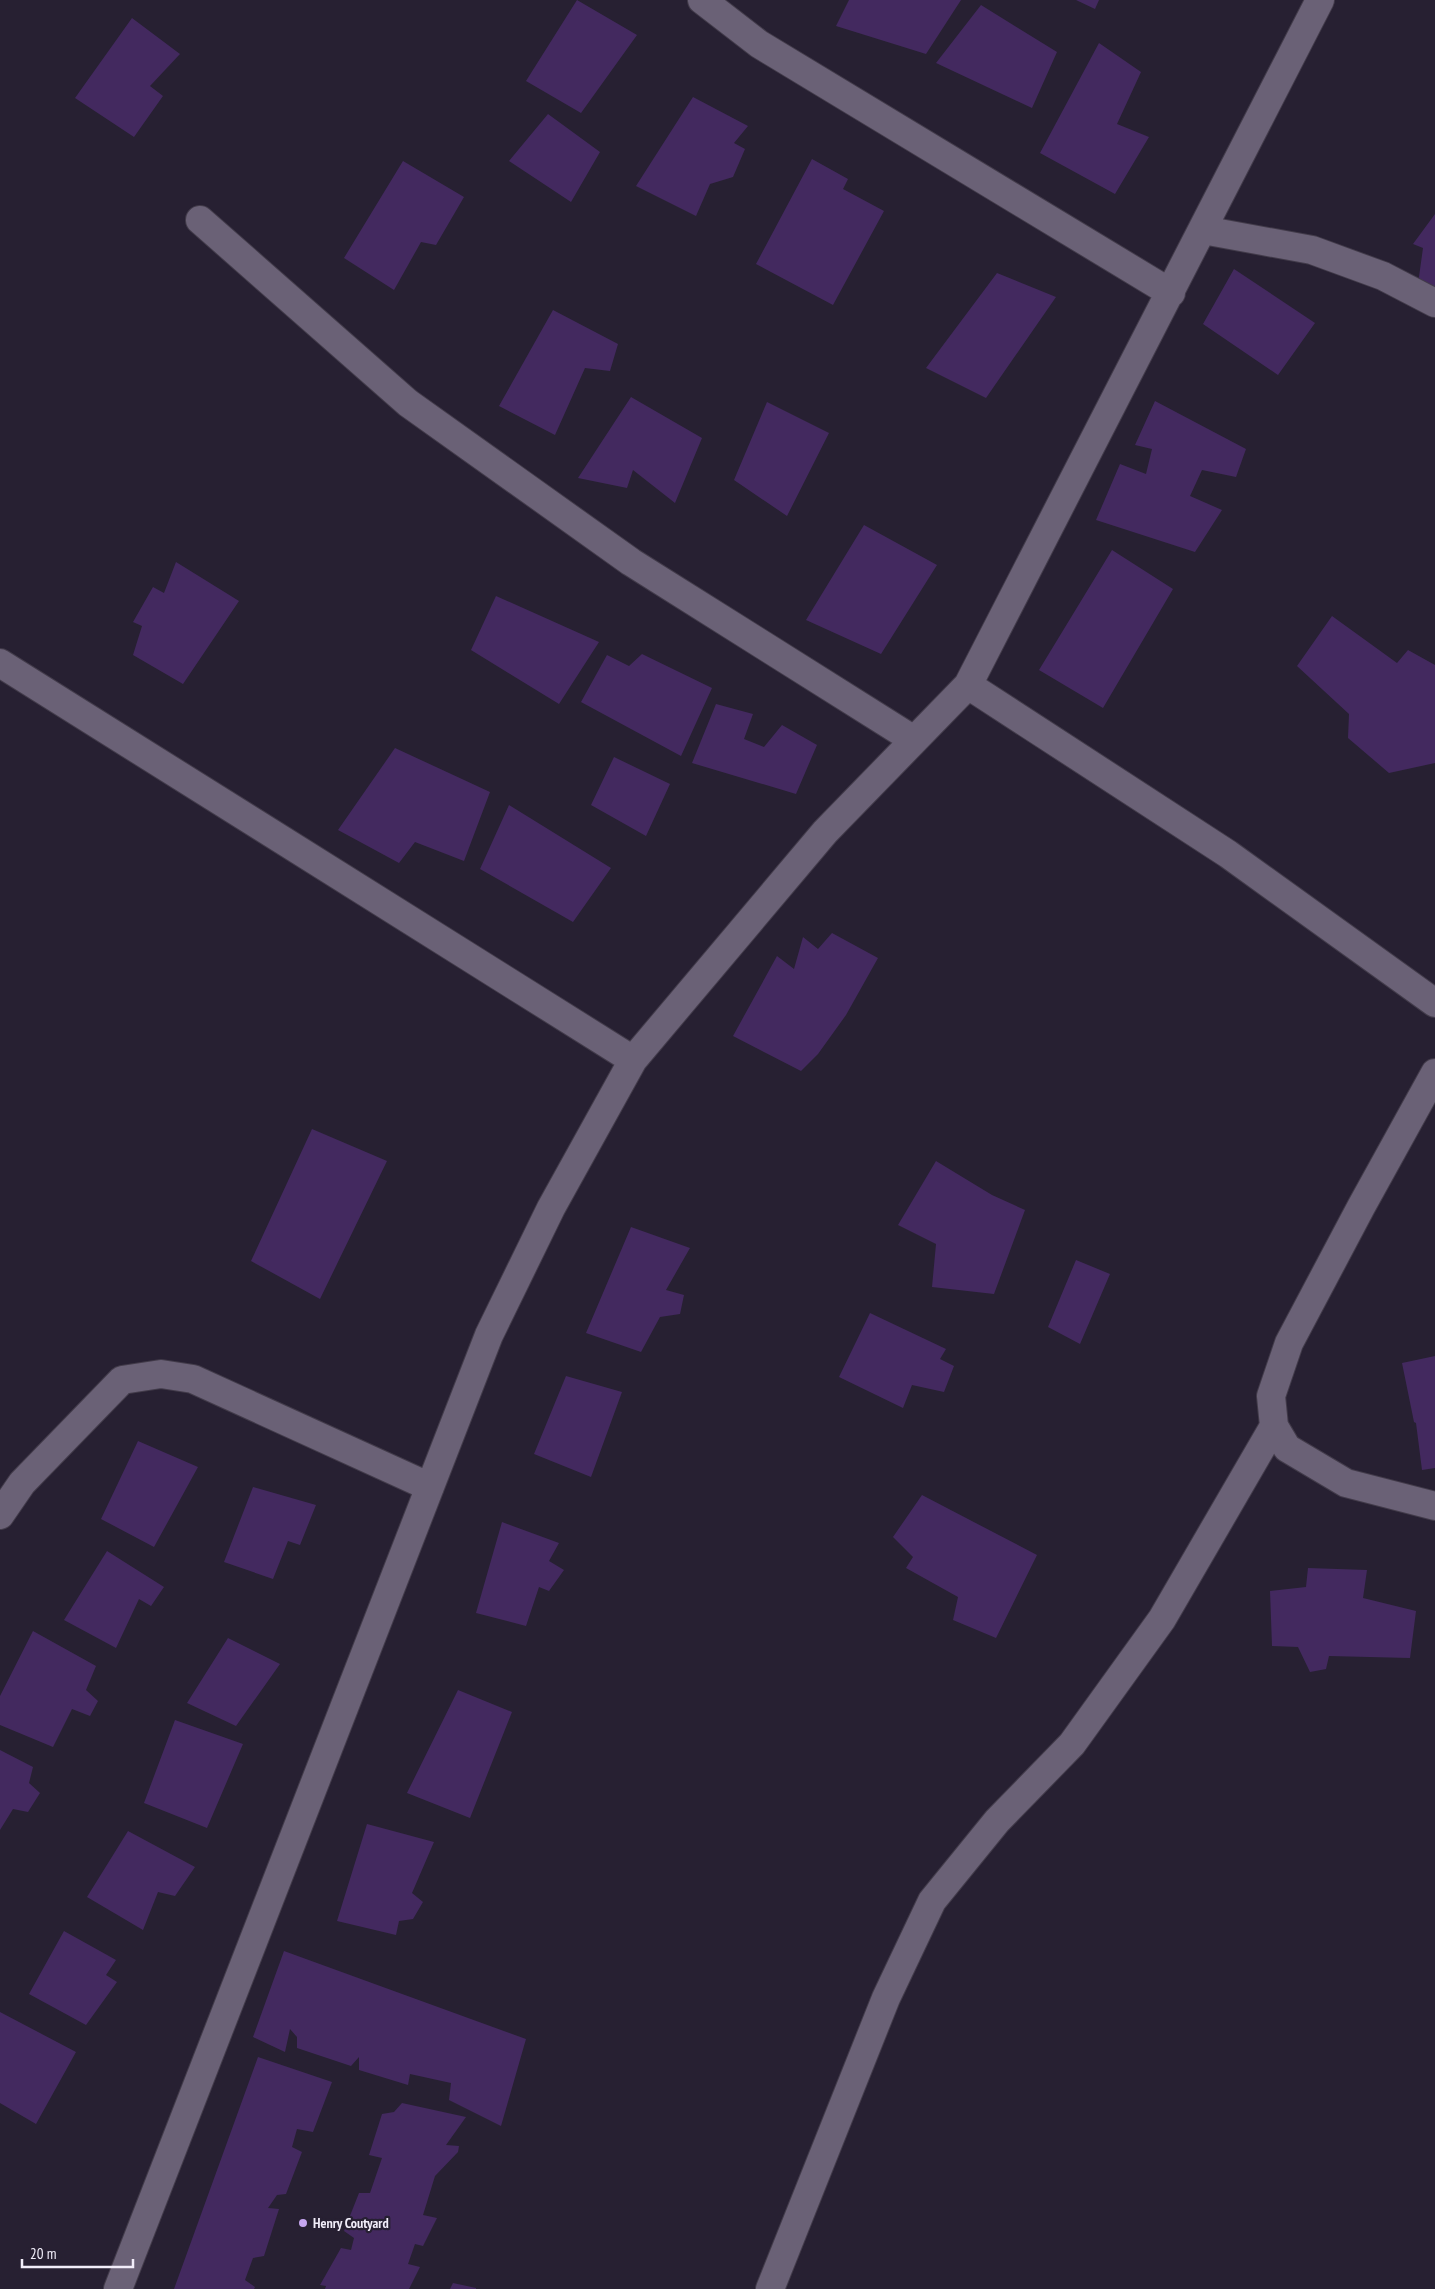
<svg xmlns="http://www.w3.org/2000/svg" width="1435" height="2289" font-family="'PT Sans Narrow',sans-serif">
	<rect width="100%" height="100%" fill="#272032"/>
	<path fill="#43295f" d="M577,0l60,35 -56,78 -55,-32z
		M849,0h112l-35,54 -90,-28z
		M1076,0h23l-4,9z
		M981,5l76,47 -25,56 -96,-45z
		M132,18l48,36 -30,32 13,10 -29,41 -59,-39z
		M1099,43l42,29 -24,52 32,13 -34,57 -75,-41z
		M693,97l55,29 -14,17 11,6 -12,28 -23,7 -14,32 -60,-30z
		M548,114l52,38 -29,50 -62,-41z
		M812,159l36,20 -5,10 41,22 -51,94 -77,-41z
		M403,161l61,36 -28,48 -15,-3 -27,48 -50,-32z
		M1435,214v74l-17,-4 5,-36 -10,-4z
		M1234,269l81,54 -37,52 -75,-51z
		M997,273l59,24 -70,101 -60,-30z
		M553,310l65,34 -8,27 -25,-3 -30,67 -56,-29z
		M631,397l71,41 -27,65 -42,-33 -6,18 -49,-10z
		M1155,401l91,48 -10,28 -34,-7 -12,26 32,14 -27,42 -99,-32 24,-56 26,10 6,-25 -17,-4z
		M767,402l62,31 -42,83 -53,-36z
		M864,525l73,40 -56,89 -75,-34z
		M1112,550l61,39 -70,119 -64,-38z
		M176,562l63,39 -56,83 -50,-29 9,-29 -9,-4 20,-35 11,6z
		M496,596l103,46 -40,62 -88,-54z
		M1332,616l65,47 11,-13 27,15v98l-46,10 -41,-35 1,-24 -52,-48z
		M642,654l70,34 -31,68 -100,-54 26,-47 22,11z
		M716,704l37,10 -9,25 20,8 18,-22 35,20 -21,49 -104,-31z
		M395,748l95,44 -26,69 -49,-19 -16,21 -61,-33z
		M614,757l56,27 -24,52 -55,-31z
		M509,805l102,63 -38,54 -93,-53z
		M832,933l46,25 -32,57 -28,39 -17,17 -68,-35 44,-80 17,13 9,-32 15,12z
		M312,1129l75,32 -67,138 -69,-38z
		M936,1161l56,34 33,15 -31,84 -62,-7 4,-43 -38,-19z
		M631,1227l59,21 -24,42 18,5 -4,19 -20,3 -19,35 -55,-19z
		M1076,1260l34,14 -30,70 -32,-17z
		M870,1313l76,36 -6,10 14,7 -10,26 -32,-7 -9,23 -64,-31z
		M1435,1356v112l-13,2 -6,-47 -2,-1 -12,-59z
		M566,1376l56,16 -31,85 -57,-23z
		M138,1441l60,26 -44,80 -53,-28z
		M253,1487l63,18 -16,40 -12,-4 -15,38 -49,-17z
		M922,1495l115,60 -41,83 -43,-18 5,-23 -52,-29 7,-11 -20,-20z
		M502,1522l57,21 -10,18 15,9 -15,21 -10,-4 -13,39 -50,-13z
		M107,1551l57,36 -13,19 -12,-7 -23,49 -52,-28z
		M1308,1568l59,2 -4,28 53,13 -6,47 -81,-2 -3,13 -16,3 -12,-25 -26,-1 -2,-55 36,-4z
		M33,1631l63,35 -10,24 12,11 -8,15 -18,-7 -19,38 -53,-22v-29z
		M228,1638l52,26 -44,62 -49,-23z
		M458,1690l54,22 -42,106 -63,-25z
		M175,1720l68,24 -36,84 -63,-25z
		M0,1750l33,17 -4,16 11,10 -12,19 -15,-3 -13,21z
		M367,1824l67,18 -22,51 11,9 -10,17 -14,2 -3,14 -59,-14z
		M128,1831l67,36 -20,29 -17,-4 -15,38 -56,-33z
		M64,1931l52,29 -10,15 11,7 -31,43 -57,-31z
		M284,1951l242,88 -25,87 -52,-26 2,-17 -41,-9 -2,11 -49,-15v-13l-8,9 -54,-18v-11l-7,-8 -5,23 -32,-15z
		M0,2012l76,40 -40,72 -36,-21z
		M258,2057l74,25 -19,50 -16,-3 -5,18 10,5 -16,42 -9,1 -9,13 11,1 -15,47 -11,2 -8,22 10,7 -1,2h-80z
		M402,2103l64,14 -20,28 13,1 -1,6 -23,24 -12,39 14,3 -14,28 -8,-2 -7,20 12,3 -11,22h-84l1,-3 -6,-1 21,-37 10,2 3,-12 -10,-7 15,-38h11l12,-35 -13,-3 13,-41 12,-2z
		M453,2283l23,5v1h-26z"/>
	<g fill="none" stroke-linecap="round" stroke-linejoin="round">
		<g stroke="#423b4a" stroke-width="30">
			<path id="minor" d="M702,0l57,44 412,249
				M200,220l208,183 223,159 283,178
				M1203,230l109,20 71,26 52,27
				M0,663l633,397
				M968,685l352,-685
				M1435,1073l-74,134 -72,136 -18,53 3,30 13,22 59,35 89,23
				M0,1515l22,-32 100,-103 39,-6 32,5 237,108
				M118,2289l371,-954 62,-127 82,-148 192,-228 143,-147 260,169 207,149
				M770,2289l116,-291 46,-97 65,-80 75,-77 90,-125 112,-193"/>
		</g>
		<use href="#minor" stroke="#6a6176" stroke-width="28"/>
	</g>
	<circle fill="#c6a6f0" stroke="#272032" stroke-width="2" cx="303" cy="2223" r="5"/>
	<g text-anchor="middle" stroke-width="4.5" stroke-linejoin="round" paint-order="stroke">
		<g font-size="14" font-weight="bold" fill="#f1edf9" stroke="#272032" text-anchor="start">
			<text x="313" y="2228">Henry Coutyard</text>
		</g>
	</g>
	<path d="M22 2259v8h111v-8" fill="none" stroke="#f1edf9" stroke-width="2.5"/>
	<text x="30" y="2259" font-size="15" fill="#f1edf9" stroke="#272032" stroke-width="4" paint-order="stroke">20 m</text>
</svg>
